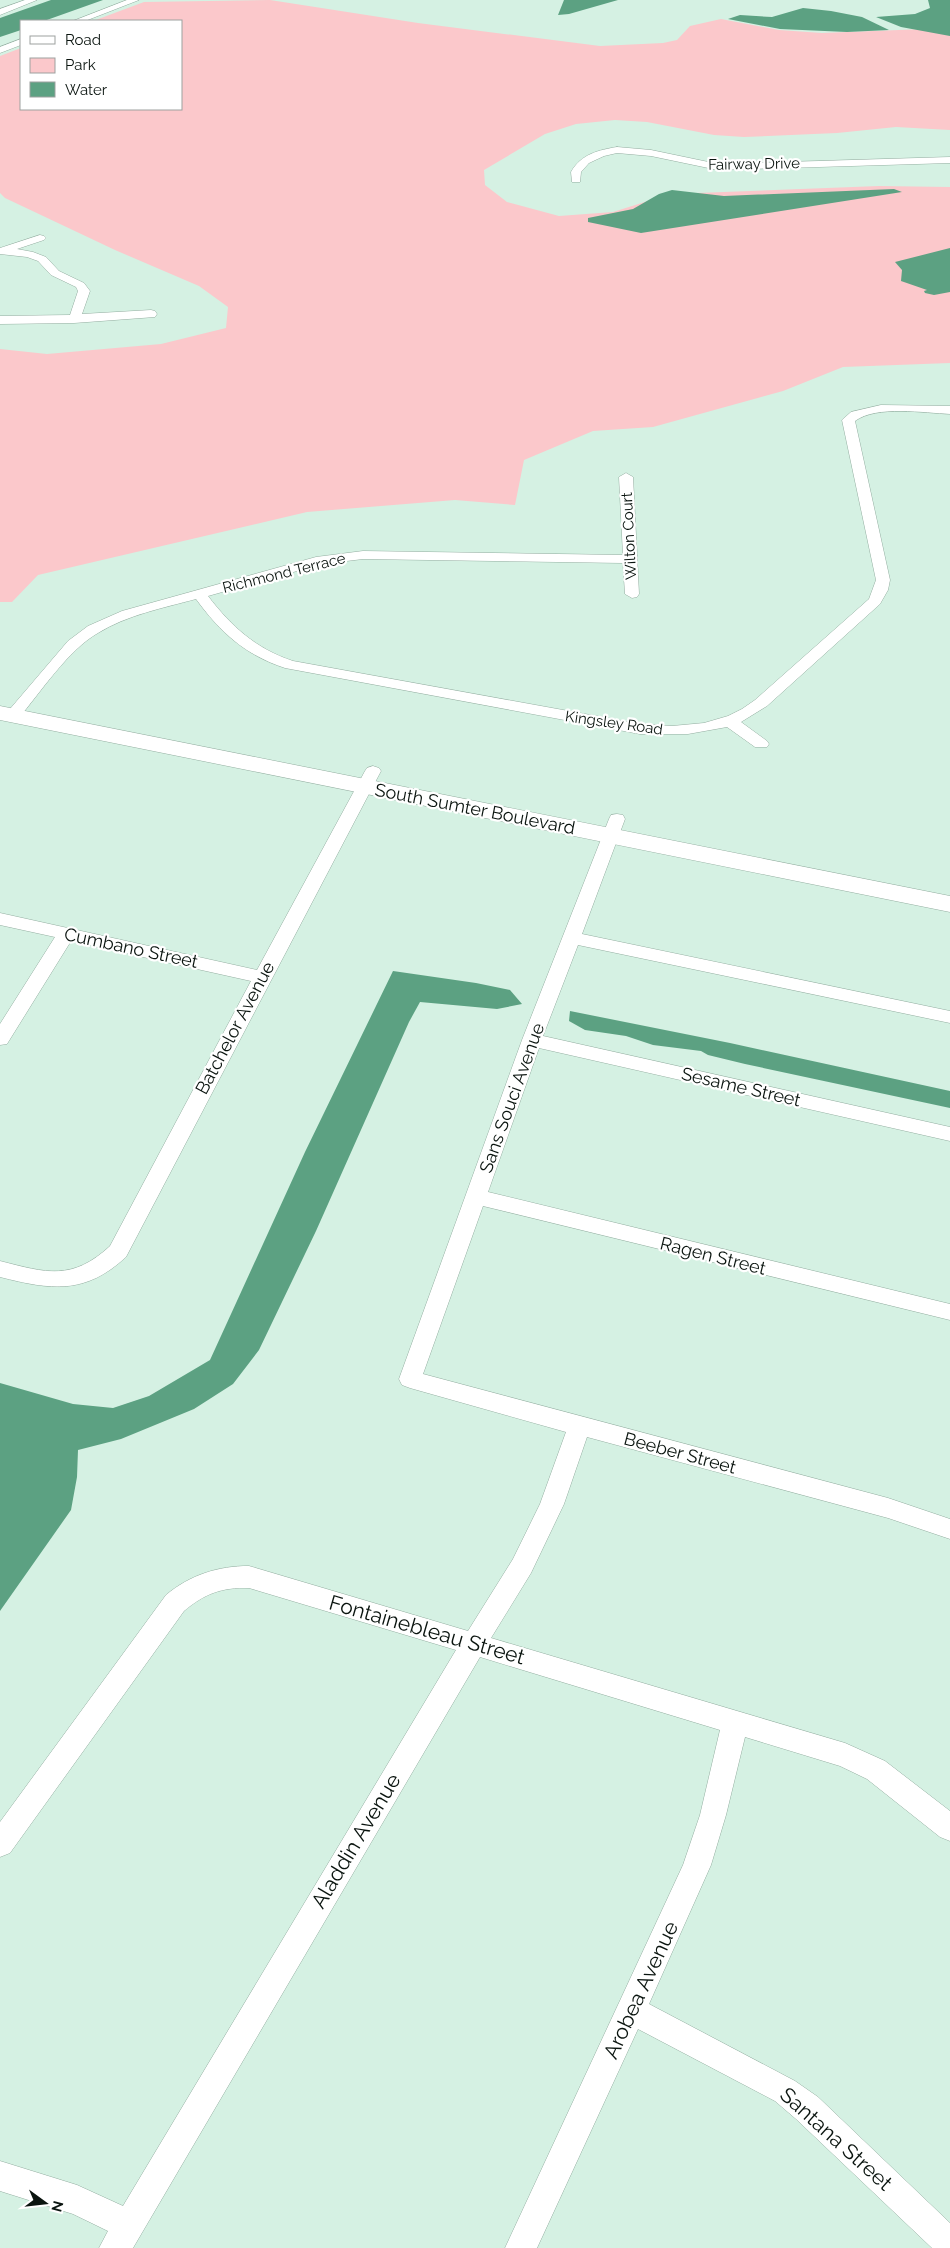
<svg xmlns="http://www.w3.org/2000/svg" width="950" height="2248" font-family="Raleway,sans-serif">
	<rect width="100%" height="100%" fill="#d5f1e3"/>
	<path fill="#fbc8cb" d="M270,0l148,23 182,23 63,-3 14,-3 13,-14 31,-7 58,11 43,3 128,-5v102l-54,-3 -59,6 -93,4 -30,-2 -67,-13 -32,-2 -39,4 -31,10 -61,36 1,15 22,17 52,14 54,-4 57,-18 209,-8 71,1v176l-107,4 -60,24 -130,36 -60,4 -69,29 -9,45 -60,-5 -148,12 -269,63 -26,27h-12v-253l47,5 114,-10 65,-16 2,-21 -29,-21 -84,-36 -110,-52 -5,-5v-137l21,-8v61h160v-88h-88l51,-19z"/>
	<path fill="#5ca182" d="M51,0h52l-59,21h-23v9l-21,7v-19z
		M564,0h54l-49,14 -11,1z
		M928,0h22v36l-49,-9 -25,-10 39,-3 15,-6z
		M803,8l28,3 31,6 27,13 -42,2 -67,-3 -52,-10 12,-4 32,2z
		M894,189l8,3 -261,41 -53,-11v-4l45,-9 26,-15 13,-4 52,6z
		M950,248v44l-16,3 -9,-2 -1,-2 3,-1 -26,-9 1,-11 -7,-8z
		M393,971l83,12 34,7 12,14 -25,5 -77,-7 -11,20 -93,209 -57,119 -26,34 -39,25 -73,30 -43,11 -1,27 -6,33 -71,101v-228l73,21 40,4 36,-12 61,-36 95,-208z
		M570,1011l160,32 220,48v17l-205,-44 -37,-9 -7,-4 -48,-6 -27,-9 -41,-6 -16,-9z"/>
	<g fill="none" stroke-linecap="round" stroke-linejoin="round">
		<g stroke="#94aea1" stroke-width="1">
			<path id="street" d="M25,0h12l-37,15v-6z
				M127,0h12l-54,21h-12z
				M21,39v6l-21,8v-6z
				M617,147l34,3 67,14 232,-7v6l-232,7 -67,-14 -34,-3 -13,3 -15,7 -8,9 -1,10h-8l-1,-10c10,-18 28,-22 46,-25z
				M40,235l4,1 2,2 -2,2 -27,9 16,3 13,5 13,14 25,12 6,8 -8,23 69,-4 4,1 2,3 -2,3 -81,6 -74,1v-8l70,-1 8,-24 -2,-4 -25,-12 -13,-14 -11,-4 -27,-3v-6l3,-1z
				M881,405l69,1v8c-26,-1 -73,-9 -95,7l35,159 -2,10 -8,14 -113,102 -26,16 26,19 2,3 -2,3h-12l-28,-20 -39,7h-48l-355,-66c-40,-13 -65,-36 -89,-69 -33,9 -69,16 -98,34 -30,17 -58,60 -80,86h-12l-2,-3 64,-75 20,-15 34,-15 194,-54 47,-6 260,4 -4,-78 7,-4 7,4 6,117 -2,3 -5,1 -7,-4 -2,-31 -260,-4 -41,5 -114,32c23,30 48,53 85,65l347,63 32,2 32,-3 24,-7 14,-7 13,-9 114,-101 7,-19 -34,-160 9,-8z
				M373,766l6,2 2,3 -255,486c-41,38 -75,33 -126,20v-16c47,12 72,20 110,-15l141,-265 -180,-40 -64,103 -7,1v-21l55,-87 -55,-12v-12l257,57 108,-199 2,-3z
				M617,814l6,1 2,4 -43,115 368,77v12l-372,-78 -35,91 407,91v14l-411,-93 -51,144 462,112v16l-467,-114 -60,168 465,124 62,21v20l-62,-21 -301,-81 -23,67 -33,69 -40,65 354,105 40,18 65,50v30l-10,-4 -73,-58 -27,-13 -95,-29 -19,78 -15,50 -62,139 146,77 23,16 132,126v25h-18l-136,-129 -21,-18 -137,-72 -101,219h-32l178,-383 17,-50 20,-85 -240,-73 -347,591h-34l9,-17 -35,-17 -73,-23v-30l77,24 46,21 333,-556 -207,-62c-27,-1 -45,6 -65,23l-174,242 -10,4v-35l166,-227c24,-20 52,-29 83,-29l219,65 45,-72 27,-55 26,-72 -156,-44 -8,-3 -3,-6 123,-339 87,-221 2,-4z"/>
		</g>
		<g stroke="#94aea1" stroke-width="1">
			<path id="secondary" d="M0,706l950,190v16l-950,-192z"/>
		</g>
		<use href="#street" fill="#fff" fill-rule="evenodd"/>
		<use href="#secondary" fill="#fff" fill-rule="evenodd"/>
	</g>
	<g text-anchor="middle" stroke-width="4.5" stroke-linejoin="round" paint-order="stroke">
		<g font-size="15" fill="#0a140f" stroke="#fff">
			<text transform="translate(754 164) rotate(-1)" y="5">Fairway Drive</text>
			<text transform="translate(629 536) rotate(-93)" y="5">Wilton Court</text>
			<text transform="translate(284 573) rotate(-14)" y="5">Richmond Terrace</text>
			<text transform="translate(614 723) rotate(8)" y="5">Kingsley Road</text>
		</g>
		<g font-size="18" fill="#0a140f" stroke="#fff">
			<text transform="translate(475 809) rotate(11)" y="6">South Sumter Boulevard</text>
			<text transform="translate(131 948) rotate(12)" y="6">Cumbano Street</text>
			<text transform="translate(235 1028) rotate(-62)" y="6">Batchelor Avenue</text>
			<text transform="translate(741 1087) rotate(13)" y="6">Sesame Street</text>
			<text transform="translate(512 1098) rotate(-70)" y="6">Sans Souci Avenue</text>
			<text transform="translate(713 1256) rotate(14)" y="6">Ragen Street</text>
			<text transform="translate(680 1453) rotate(15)" y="6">Beeber Street</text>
		</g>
		<g font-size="21" fill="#0a140f" stroke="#fff">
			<text transform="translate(427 1630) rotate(16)" y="7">Fontainebleau Street</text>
			<text transform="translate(356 1841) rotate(-59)" y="7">Aladdin Avenue</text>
			<text transform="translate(641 1990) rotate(-65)" y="7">Arobea Avenue</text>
			<text transform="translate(836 2139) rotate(42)" y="7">Santana Street</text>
		</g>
	</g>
	<rect x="20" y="20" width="162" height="90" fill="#ffffff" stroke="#9da19f"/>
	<rect x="30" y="36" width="25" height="8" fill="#ffffff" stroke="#9da19f"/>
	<text x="65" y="45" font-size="15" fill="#0a140f">Road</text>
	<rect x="30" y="58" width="25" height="15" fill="#fbc8cb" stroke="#9da19f"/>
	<text x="65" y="70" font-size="15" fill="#0a140f">Park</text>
	<rect x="30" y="82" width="25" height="15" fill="#5ca182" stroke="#9da19f"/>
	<text x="65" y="95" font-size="15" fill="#0a140f">Water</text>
	<g transform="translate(45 2203) rotate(105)" stroke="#ffffff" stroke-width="4" paint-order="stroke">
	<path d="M0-4L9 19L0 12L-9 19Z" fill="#0a140f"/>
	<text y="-8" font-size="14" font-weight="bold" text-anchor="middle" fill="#0a140f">N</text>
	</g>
</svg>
